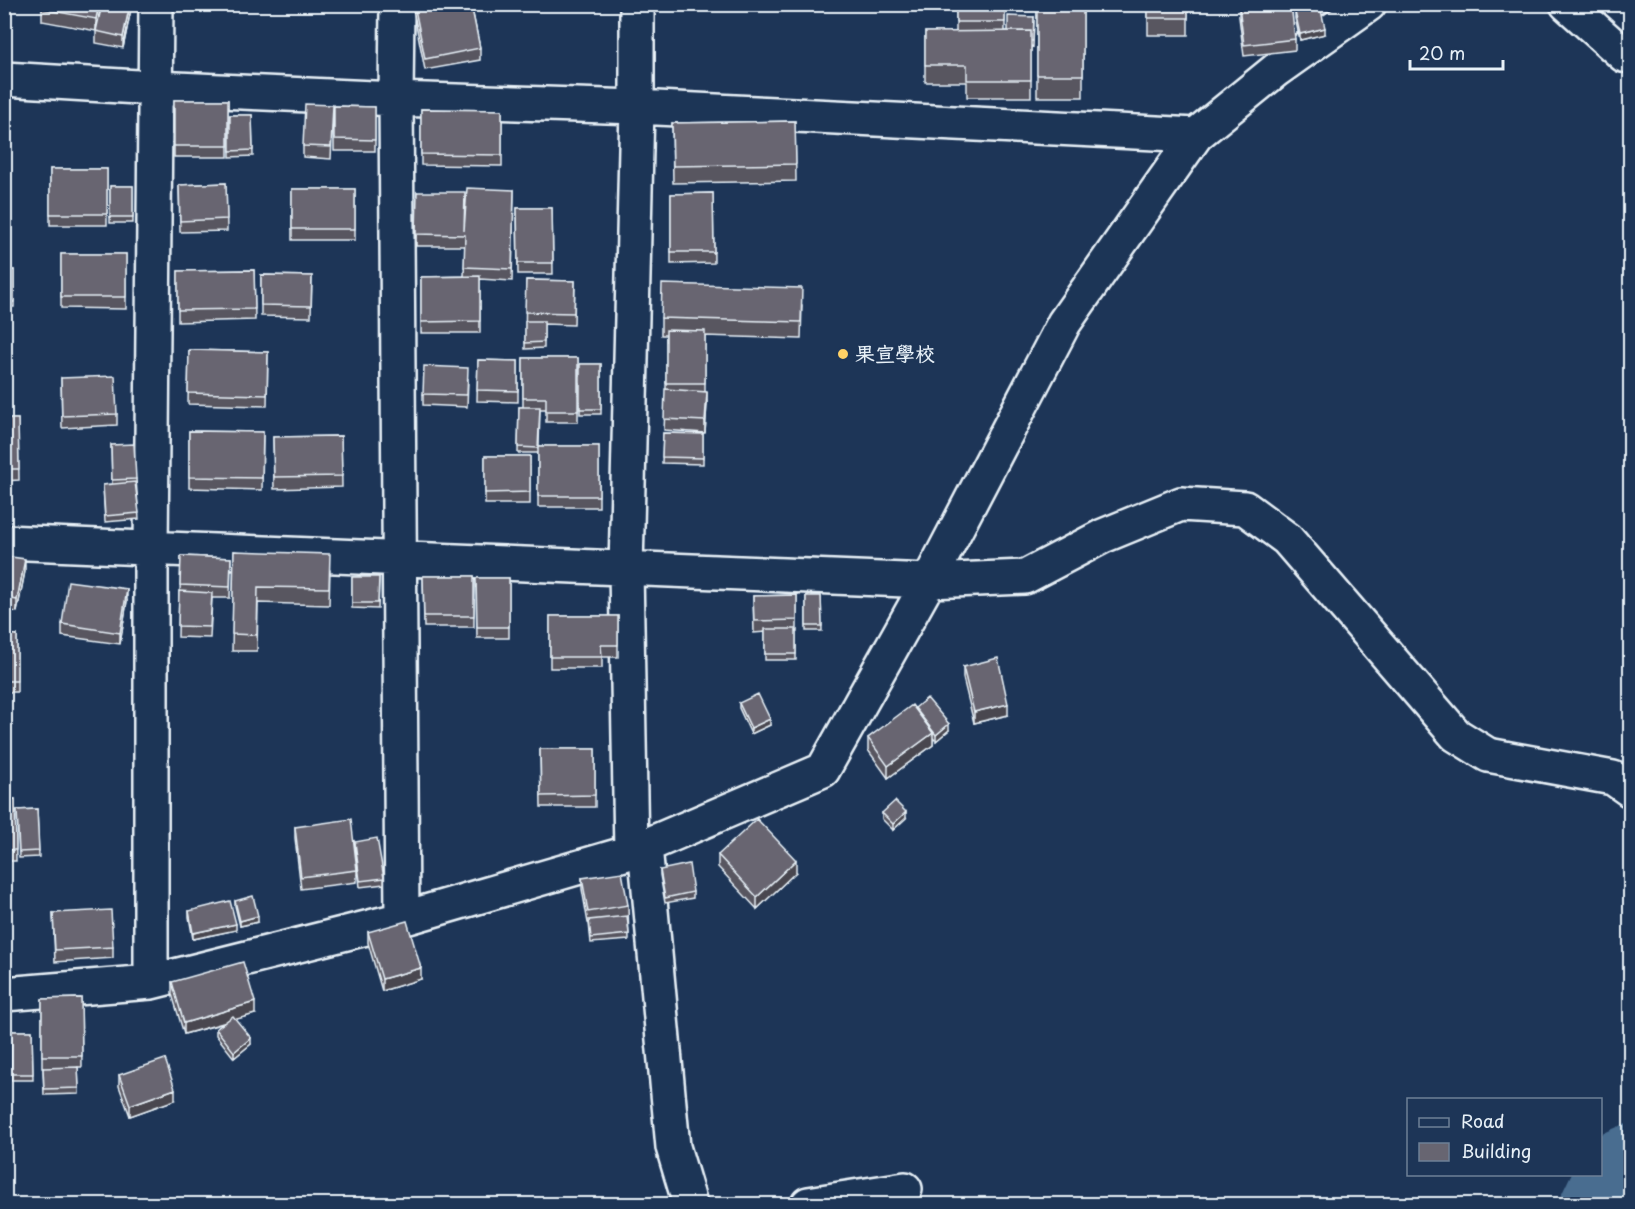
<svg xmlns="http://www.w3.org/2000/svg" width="1635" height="1209" font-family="'Playpen Sans','LXGW WenKai TC',sans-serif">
	<rect width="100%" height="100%" fill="#1d3557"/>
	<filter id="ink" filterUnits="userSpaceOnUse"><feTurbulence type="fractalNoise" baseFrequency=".0167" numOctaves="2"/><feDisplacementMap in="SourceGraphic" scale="12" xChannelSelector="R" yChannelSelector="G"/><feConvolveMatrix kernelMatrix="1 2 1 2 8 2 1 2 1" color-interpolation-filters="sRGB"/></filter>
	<g filter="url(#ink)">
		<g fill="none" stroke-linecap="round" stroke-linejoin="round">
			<path stroke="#486d90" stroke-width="56" d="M1588,1204l20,-42 22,-10"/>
			<g stroke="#e8f1f8" stroke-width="38">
				<path id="minor" d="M397,4l-1,95 6,820
					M1567,4l57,51 6,-2
					M4,79l151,9 241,11 241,8 559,28
					M4,542l925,39 96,-4 78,-41 78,-32 64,4 42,31 169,196 32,20 125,23 17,12
					M645,846l28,301 17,57
					M631,852l-5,-283 11,-462v-103
					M151,982v-433l5,-545
					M4,994l147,-12 251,-63 229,-67 192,-82 106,-189 135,-258 132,-188 80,-65 93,-66
					M808,1204l97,-15"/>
			</g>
			<use href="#minor" stroke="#1d3557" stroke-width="33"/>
		</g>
		<path fill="#595761" stroke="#e8f1f8" stroke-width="1.5" d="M101,4l-5,27 -54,-10v-12z
			M132,4l-9,44 -27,-5v-12z
			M412,4h59l9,44v12l-55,10z
			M956,4h49v27h3l26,-14 -1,30 -2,-1v51h-64v-15h-42v-50h31z
			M1037,4h46v93h-46z
			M1148,4h40v31h-40z
			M1239,6l56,33v11l-51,6 -5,-39z
			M1295,12l30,22 -25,6 -5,-22z
			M174,100h54v57h-54z
			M334,106l41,1v44h-41z
			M421,109l81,1v56l-81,-1z
			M230,115h22l1,41 -23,1z
			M333,116l-2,43 -28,-2v-11z
			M795,121l1,60 -123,2 -1,-60z
			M50,169h57v56h-57z
			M226,183l1,48 -47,1 -1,-47z
			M110,186h23v37h-23z
			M292,189h63v51h-63z
			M514,190l-2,91 -32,-2v54h-59v-56l43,-1 1,-30h-49l1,-54 47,36z
			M713,193l1,70 -43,1v-70z
			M517,208h35l1,66h-35z
			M61,254h65v55l-65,-1z
			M4,270h10v37h-10z
			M254,270l1,50 -77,2v-51z
			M261,275l51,1 -1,41 -50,-1z
			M526,280l49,1 -1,44 -30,-1v24l-19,1z
			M802,305l-1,34 -96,-3v56l2,11 -2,30 -41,-3 2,-41v-54h-5v-17z
			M189,350l79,2 -1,54 -79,-2z
			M523,358h55v64h-32v-13h-6l-1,37h60v61h-61v-54h-20l1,-46h4z
			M478,360l40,1v41l-41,-1z
			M580,364h21v50h-21z
			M61,378l56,36v11l-55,3z
			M468,379l-1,28 -44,-2v-11z
			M4,419h14l1,61 -15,1z
			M189,431l74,1 -1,58 -73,-2z
			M663,433l40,1v30l-41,-1z
			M341,436l1,51 -68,2 -1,-52z
			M111,445l25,34 3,40 -34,3 -2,-37 9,-1z
			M485,456h45v48h-45z
			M234,551l96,19 -1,35 -71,-2 -1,48h-25z
			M4,556l21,15 -8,41 -13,-2z
			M181,556l50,2 -1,40h-18l-2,40 -32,-1 1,-46h1z
			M423,576h51v51h-50z
			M352,577h27l-1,32 -26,-1z
			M476,578h33v60h-32z
			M797,595v37h-1v28h-31v-28l-11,1 -1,-37z
			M806,596h15l1,35h-16z
			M127,601l-7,43 -58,-8v-12z
			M550,616h68v41h-16v11h-52z
			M4,634l13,1v57h-13z
			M963,667l45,48 -34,8 -11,-45z
			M739,703l31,22 -19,9 -12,-26z
			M915,708l34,22 -13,11 -3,-3v7l-45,33 -20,-28v-12z
			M540,749h55v58h-54z
			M4,799h11l1,62h-12z
			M37,809l2,48 -20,1 -2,-48z
			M882,813l24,5 -13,12 -11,-11z
			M295,827l62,43v12l-56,7 -6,-51z
			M355,842l29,36v6l-24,3z
			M718,855l78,17 -39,37 -39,-42z
			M660,870l33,22v6l-28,5 -5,-28z
			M582,878l46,27 1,35 -38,3 -2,-20h-1l-6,-34z
			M235,901l23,21 -18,4 -5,-20z
			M189,911l47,19 -43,9 -4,-22z
			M53,913l60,34v11l-58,4z
			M368,932l53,47 -39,12 -14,-48z
			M172,982l83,32 -20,5 16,25 -17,14 -18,-23v-6l9,-6 -41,11 -12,-40z
			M81,998l1,69h-4l1,27 -35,1 -1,-27h-1v-69z
			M11,1031h21l1,49h-22z
			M4,1039h5v49h-5z
			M119,1075l56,25 -45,16 -11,-30z"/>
		<path fill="#48474f" stroke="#e8f1f8" stroke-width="1.5" d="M99,4h2l-5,27v-12z
			M130,4h2l-9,44v-11z
			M1325,28v6l-25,6v-6z
			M707,392v11l-2,30v-12z
			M25,559v12l-8,41v-12z
			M127,589v12l-7,43v-11z
			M1008,704v11l-34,8v-11z
			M770,719v6l-19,9v-6z
			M949,724v6l-13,11v-6z
			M933,733v12l-45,33v-12z
			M906,812v6l-13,12v-6z
			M796,860v12l-39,37v-12z
			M258,916v6l-18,4v-5z
			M236,924v6l-43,9v-6z
			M421,968v11l-39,12v-12z
			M255,1002v12l-71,20v-11z
			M251,1038v6l-17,14v-6z
			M175,1089v11l-45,16v-11z"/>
		<path fill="#676571" stroke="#e8f1f8" stroke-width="1.5" d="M43,4h56l-3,15 -54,-10z
			M102,4h28l-7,33 -27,-6z
			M414,4h57l9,44 -55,11z
			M956,4h49v18h-49z
			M1037,4h46v71h-46z
			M1148,4h40v14h-40z
			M1249,4h42l4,35 -51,6 -5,-39z
			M1320,6l5,22 -25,6 -5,-22z
			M1008,16l26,1 -1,24h-2v-10h-23z
			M1031,31v49h-64v-15h-42v-33z
			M174,100h54v46h-54z
			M305,104l28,1 -2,42 -28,-1z
			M334,106l41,1v33l-41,-1z
			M421,109l81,1v45l-81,-1z
			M230,115h22l1,35 -23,1z
			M795,121l1,43 -123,2 -1,-43z
			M50,169h57v45h-57z
			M226,183l1,36 -47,2 -1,-36z
			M110,186h23v31h-23z
			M467,188l47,2 -2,79 -48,-2 1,-32 -49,-1 1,-42h48l-1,39z
			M292,189h63v40h-63z
			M713,193l1,59h-43v-58z
			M517,208h35l1,55h-35z
			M61,254h65v43h-65z
			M4,270h10v32h-10z
			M254,270l1,39 -77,1v-39z
			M261,275l51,1 -1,30 -50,-1z
			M480,276v45l-59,1v-45z
			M526,280l49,1 -1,32 -49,-1z
			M662,284l140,4 -1,34 -140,-4z
			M525,321h19v21l-19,1z
			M666,330l39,1v52h-39z
			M189,350l79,2 -1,43 -79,-2z
			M523,358h55v53h-32v-13h-23z
			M478,360l40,1v30l-41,-1z
			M580,364h21v45h-21z
			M424,366l44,2 -1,27 -44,-1z
			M115,376l2,38 -55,2 -1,-38z
			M665,389l42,3 -2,29 -41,-2z
			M519,407h21l-2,41 -20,-1z
			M4,419h14l1,50h-15z
			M189,431l74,1 -1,46 -73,-1z
			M663,433l40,1v24l-41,-1z
			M341,436l1,40 -68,1 -1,-40z
			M134,444l2,35 -24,1 -1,-35z
			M538,446h61v50h-61z
			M485,456h45v36l-45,1z
			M135,482l4,31 -34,3 -2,-31z
			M234,551l96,3 -1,34 -71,-1 -1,48 -25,-1z
			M4,556l21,3 -8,41 -13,-2z
			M181,556l50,2 -1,29 -50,-2z
			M423,576h51v40h-50z
			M352,577h27l-1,26h-26z
			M476,578h33v49h-32z
			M68,581l59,8 -7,44 -58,-9z
			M179,591l33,2 -2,34 -32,-1z
			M797,595v25l-43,1 -1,-25z
			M806,596h15l1,30h-16z
			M550,616h68v29h-17l1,12h-52z
			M765,629h31v25h-31z
			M4,634l13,1v46h-13z
			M998,658l10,46 -34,8 -11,-45z
			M758,694l12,25 -19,9 -12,-25z
			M927,698l22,26 -13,11 -21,-27z
			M912,705l21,28 -45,33 -20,-28z
			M540,749h55v46l-54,1z
			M4,799h11l1,51h-12z
			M895,801l11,11 -13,12 -11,-11z
			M37,809l2,42 -20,1 -2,-42z
			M351,819l6,51 -56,7 -6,-50z
			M757,819l39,41 -39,37 -39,-42z
			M377,838l7,40 -24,3 -5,-39z
			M689,864l4,28 -28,6 -5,-28z
			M622,872l6,33 -40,7 -6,-34z
			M253,896l5,20 -18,5 -5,-20z
			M230,901l6,23 -43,9 -4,-22z
			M111,910l2,37 -58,3 -2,-37z
			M627,916l2,18 -38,4 -2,-18z
			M407,921l14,47 -39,11 -14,-47z
			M243,962l12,40 -71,21 -12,-41z
			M81,998l1,58h-40v-57z
			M233,1016l18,22 -17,14 -18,-23z
			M11,1031h21l1,43h-22z
			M4,1039h5v38h-5z
			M165,1059l10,30 -45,16 -11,-30z
			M78,1067l1,21 -35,1 -1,-21z"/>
	</g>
	<circle fill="#ffd166" stroke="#1d3557" stroke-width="2" cx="843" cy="354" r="6"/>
	<g text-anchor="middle" stroke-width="5" stroke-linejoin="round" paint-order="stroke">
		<g font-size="20" font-weight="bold" fill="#e8f1f8" stroke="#1d3557" text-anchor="start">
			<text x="855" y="361">果宣學校</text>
		</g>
	</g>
	<rect width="1635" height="1209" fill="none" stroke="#1d3557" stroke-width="24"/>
	<rect x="12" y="12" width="1611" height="1185" fill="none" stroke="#e8f1f8" stroke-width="2" filter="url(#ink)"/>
	<rect x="1407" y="1098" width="195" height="78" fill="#1d3557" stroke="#6e8097" stroke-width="1.5"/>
	<rect x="1419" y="1118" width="30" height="9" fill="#1d3557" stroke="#6e8097" stroke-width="1.5"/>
	<text x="1461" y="1128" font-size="18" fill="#e8f1f8">Road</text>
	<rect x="1419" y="1143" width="30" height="18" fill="#676571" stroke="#6e8097" stroke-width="1.5"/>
	<text x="1461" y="1158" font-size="18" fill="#e8f1f8">Building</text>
	<path d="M1410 60v9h93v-9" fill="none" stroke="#e8f1f8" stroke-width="3"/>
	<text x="1419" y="60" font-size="18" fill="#e8f1f8" stroke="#1d3557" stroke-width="4.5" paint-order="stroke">20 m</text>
</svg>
